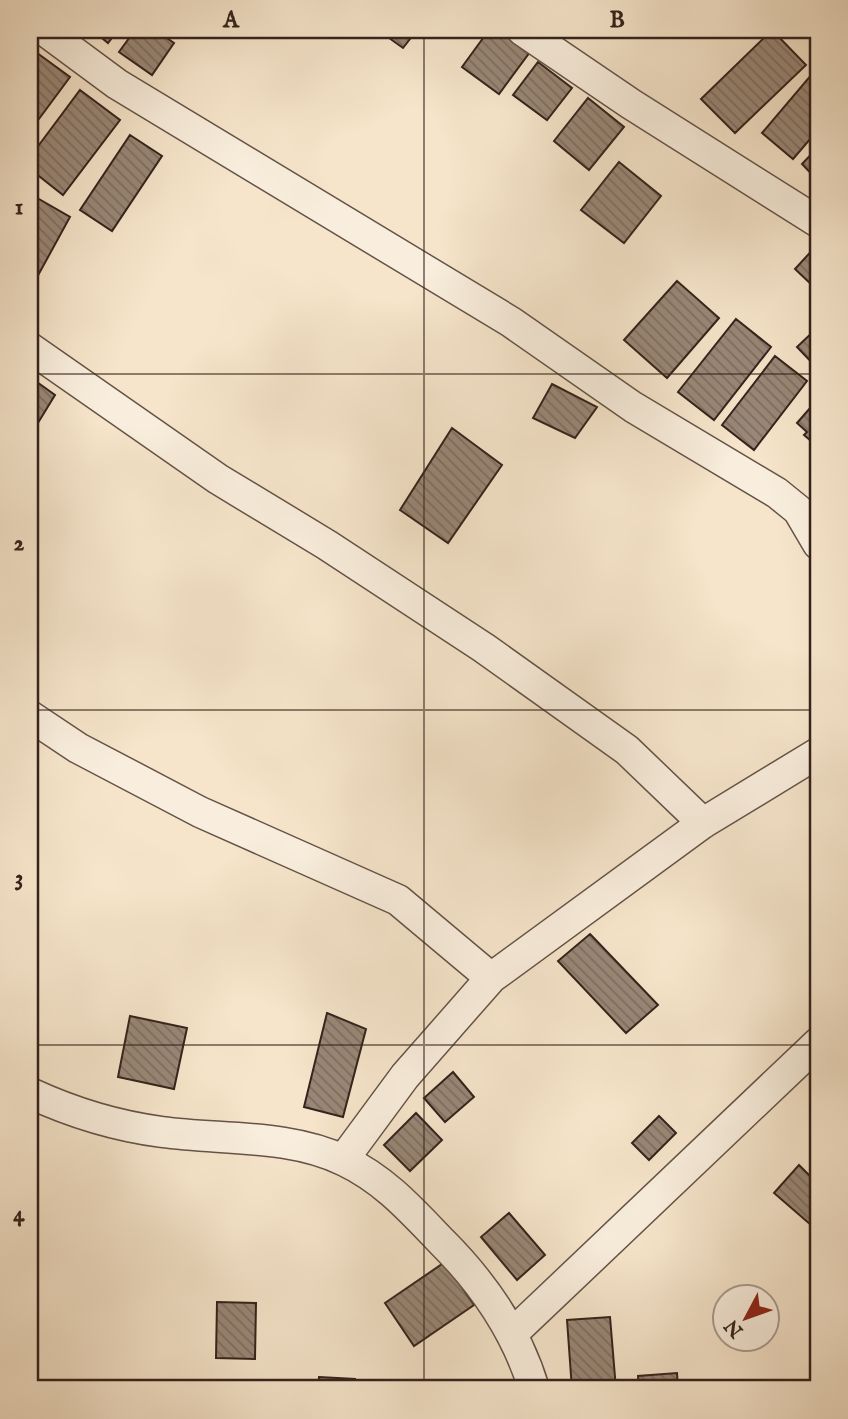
<svg xmlns="http://www.w3.org/2000/svg" width="848" height="1419" font-family="'IM FELL English',serif">
	<defs>
		<pattern id="building-back-hatch" width="6" height="6" patternUnits="userSpaceOnUse" patternTransform="scale(1.75)"><rect width="6" height="6" fill="#998777"/><path d="M-1 5l2 2M0 0l6 6M5-1l2 2" fill="none" stroke="#7e6e61"/></pattern>
	</defs>
	<rect width="100%" height="100%" fill="#f6e5cb"/>
	<filter id="stains"><feTurbulence type="fractalNoise" baseFrequency=".00286" numOctaves="4"/><feColorMatrix values="0 0 0 0 .2 0 0 0 0 .09 0 0 0 0 .02 0 0 0 .5 -.17"/></filter>
	<radialGradient id="worn" r=".72"><stop offset=".6" stop-color="#630" stop-opacity="0"/><stop offset="1" stop-color="#630" stop-opacity=".3"/></radialGradient>
	<path fill="url(#building-back-hatch)" stroke="#35221c" stroke-width="2" d="M92,30h26l-10,13z
		M135,30h20l19,13 -22,32 -33,-23z
		M378,30h39l-14,18z
		M489,30h10l31,22 -31,42 -37,-27z
		M772,30l34,35 -71,68 -34,-34z
		M33,50l37,27 -40,54v-76z
		M538,62l34,26 -25,32 -34,-25z
		M818,67v63l-25,29 -31,-26z
		M80,90l40,30 -57,75 -33,-26v-12z
		M588,98l36,29 -35,43 -35,-29z
		M130,135l32,21 -50,75 -32,-21z
		M818,147v34l-16,-17z
		M619,162l42,34 -37,47 -43,-33z
		M32,195l38,22 -40,73v-91z
		M817,245l1,37 -4,5 -19,-18z
		M677,281l42,37 -52,60 -43,-38z
		M736,319l35,28 -57,73 -36,-28z
		M818,327v42l-21,-22z
		M775,356l32,25 -53,69 -32,-25z
		M30,377l25,18 -25,41z
		M552,384l45,23 -22,31 -42,-20z
		M818,399v48l-14,-12 3,-3 -10,-9z
		M452,428l50,37 -54,78 -48,-33z
		M590,934l68,71 -32,28 -68,-72z
		M327,1013l39,16 -23,88 -39,-10z
		M130,1016l57,12 -13,61 -56,-12z
		M453,1072l21,25 -29,25 -21,-24z
		M416,1113l26,27 -32,31 -26,-26z
		M659,1116l17,17 -27,27 -17,-17z
		M799,1165l19,19v47l-44,-38z
		M509,1213l36,42 -28,25 -36,-43z
		M445,1262l29,43 -60,41 -29,-43z
		M217,1302l39,1 -1,56 -39,-1z
		M610,1317l6,72h-44l-5,-69z
		M810,1350h8v39h-7z
		M677,1373l1,16h-39l-1,-13z
		M319,1377l36,2v10h-37z"/>
	<g fill="none" stroke-linecap="round" stroke-linejoin="round">
		<g stroke="#655348" stroke-width="33">
			<path id="street" d="M44,30l73,54 394,238 122,85 144,86 21,17 20,34
				M522,30l109,74 187,118
				M30,348l188,131 109,66 157,103 143,102 76,73
				M30,716l48,32 122,64 198,88 93,78
				M30,1093c41,19 86,33 132,39 59,8 128,2 183,29 40,19 67,50 97,81 42,42 75,90 92,147
				M343,1160l62,-84 86,-98 212,-155 115,-70
				M513,1333l305,-290"/>
		</g>
		<use href="#street" stroke="#f9eedd" stroke-width="30"/>
	</g>
	<path fill="none" stroke="#35221c" stroke-width="2" stroke-opacity="0.55" d="M424,30v1359M30,374h788M30,710h788M30,1045h788"/>
	<rect width="848" height="1419" fill="none" stroke="#f6e5cb" stroke-width="77"/>
	<g transform="translate(746 1318) rotate(229)"><circle r="33" fill="#f9eedd" stroke="#ab9c90" stroke-width="2"/>
	<path d="M0-5L12 26L0 18L-12 26Z" fill="#8f2418"/>
	<text y="-10" font-size="19" font-weight="bold" text-anchor="middle" fill="#35221c">N</text>
	</g>
	<rect x="38" y="38" width="772" height="1342" fill="none" stroke="#35221c" stroke-width="2.5"/>
	<g font-size="23" text-anchor="middle" font-weight="bold" fill="#35221c">
		<text x="231" y="27">A</text>
		<text x="617" y="27">B</text>
		<text x="19" y="214">1</text>
		<text x="19" y="550">2</text>
		<text x="19" y="885">3</text>
		<text x="19" y="1221">4</text>
	</g>
	<rect width="100%" height="100%" filter="url(#stains)"/>
	<rect width="100%" height="100%" fill="url(#worn)"/>
</svg>
